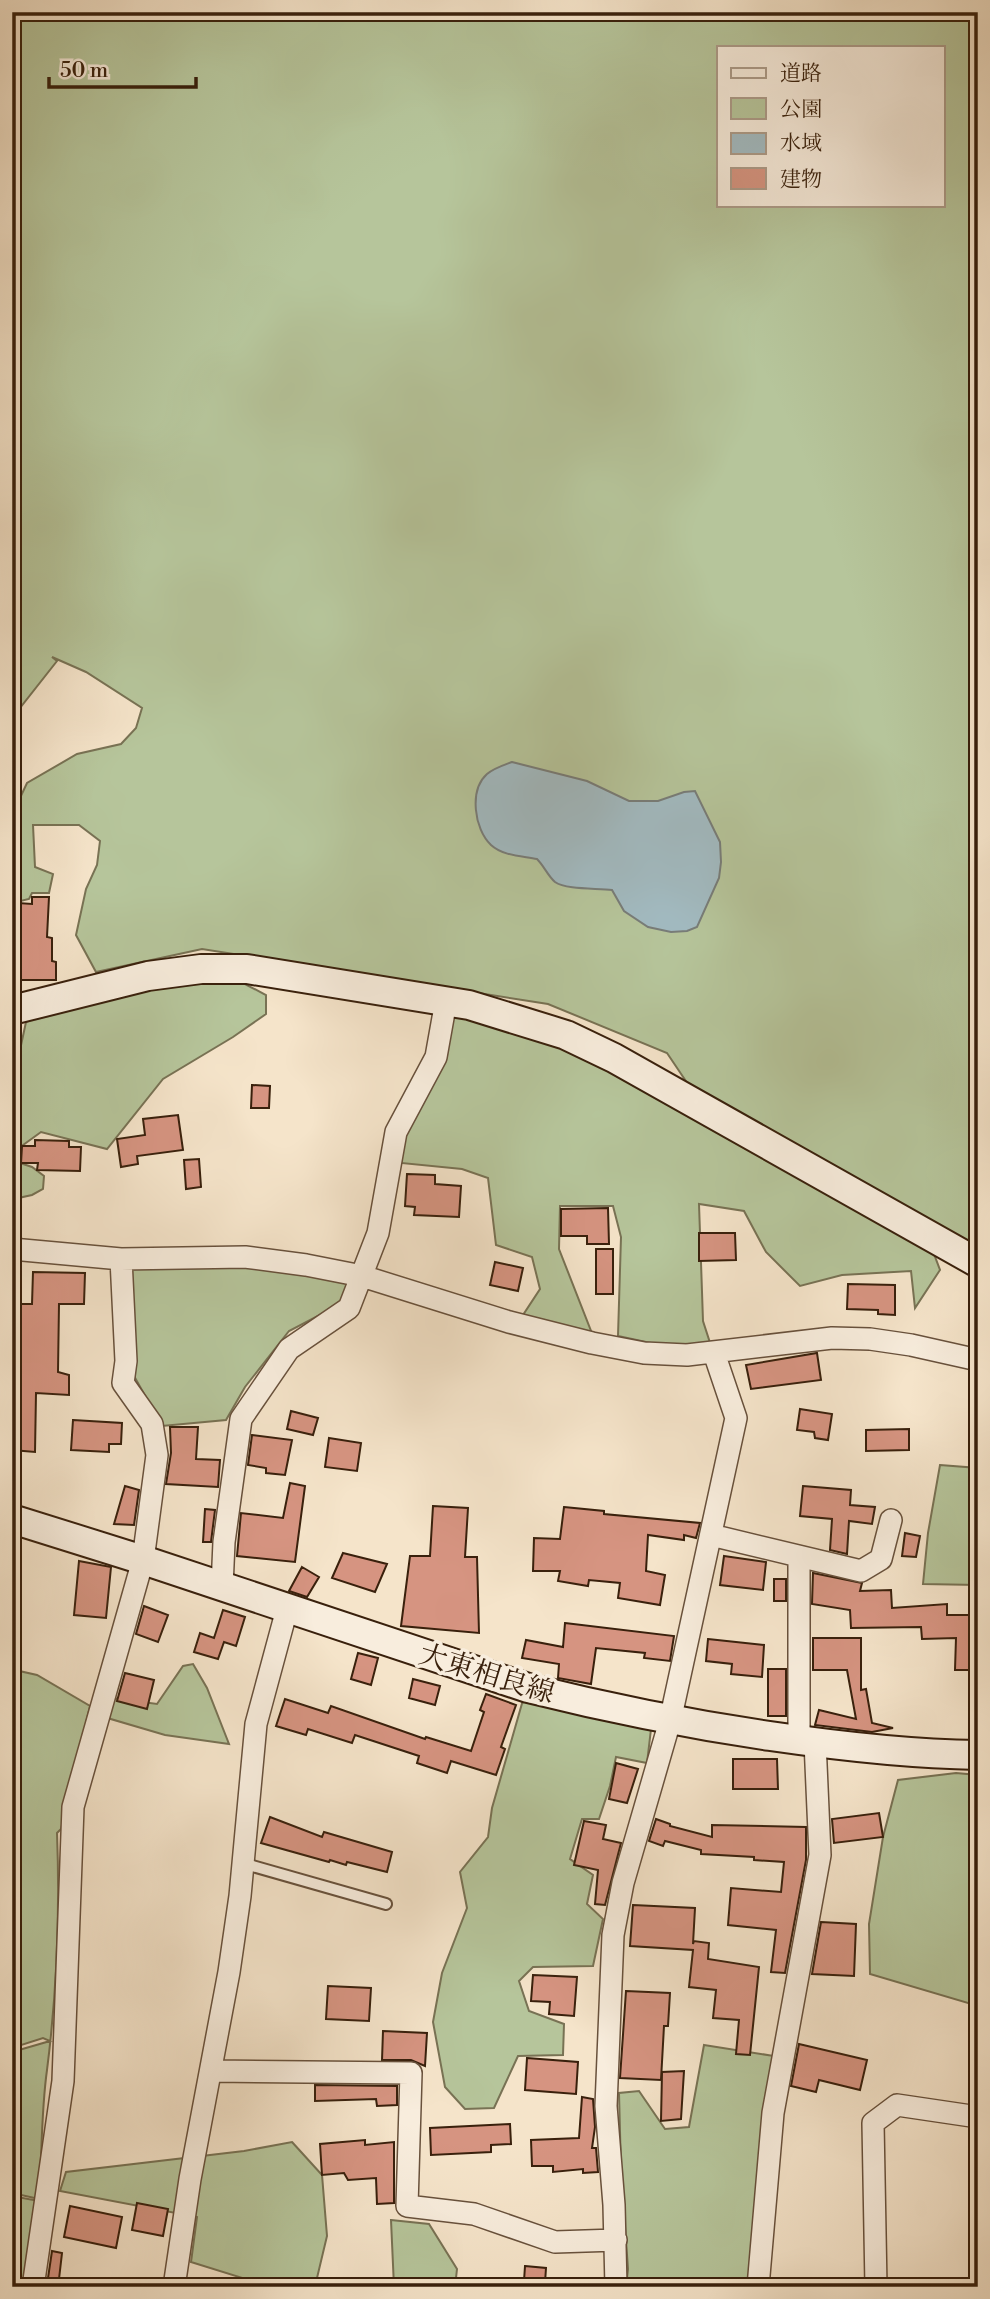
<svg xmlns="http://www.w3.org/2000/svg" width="990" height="2299" font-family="'Libre Bodoni','Noto Serif JP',serif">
	<rect width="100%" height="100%" fill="#f5e4ca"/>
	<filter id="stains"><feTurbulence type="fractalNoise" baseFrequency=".00286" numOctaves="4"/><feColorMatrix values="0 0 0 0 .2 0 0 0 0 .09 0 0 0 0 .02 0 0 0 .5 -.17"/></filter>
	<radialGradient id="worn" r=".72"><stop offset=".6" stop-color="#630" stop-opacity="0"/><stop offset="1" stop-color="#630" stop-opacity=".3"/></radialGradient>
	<path fill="#b6c59b" stroke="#787254" stroke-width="2" fill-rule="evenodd" d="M12,12h966v1244l-47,-10 9,24 -25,38 -4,-37 -69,4 -42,11 -34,-34 -22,-41 -45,-7 4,117 9,28 -52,-4 -42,-9 3,-99 -8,-31h-53l-1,43 34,87 -70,-21 17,-26 -8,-32 -36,-12 -8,-67 -26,-9 -71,-7 57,-158 139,46 117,58 -37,-55 -119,-49 -346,-55 -106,23 -20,-37 10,-46 11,-24 3,-24 -21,-16h-46l2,42 18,7 -4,19h-17l-3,6 -17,4v-88l15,-32 50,-29 44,-10 15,-16 6,-20 -56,-36 -34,-15 5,4 -45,57zM719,47h224v158h-224z
		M194,983h49l23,12v19l-33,23 -70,42 -56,70 -66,-17 -22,16 1,15 12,4 12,9 -1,13 -11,6 -18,4 -2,2v-135l5,-2 9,-42c55,-29 107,-32 168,-39z
		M121,1259l122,3 106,18 -2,13 -10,13 -48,25 -44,56 -19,33 -64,6 -33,-59z
		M940,1465l38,3v117l-55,-1 5,-51z
		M193,1664l14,24 22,56 -64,-9 -61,-18 9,-19 44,6 26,-38z
		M12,1666l3,4 22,5 53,31 -29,123 -4,4c3,79 0,158 -10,237 -6,42 -5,87 -8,129l-27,-6v-141l38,-11 -7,-3 -31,10z
		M523,1700l128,29 -4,34 -31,-6 -6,29 -11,33h-17l-12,40 23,16 -6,29 16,15 -10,47 -60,1 -14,14 10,30 35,13 -1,31 -45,1 -24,52 -29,1 -20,-22 -12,-65 9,-49 25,-65 -7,-36 28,-35 4,-29z
		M956,1773l22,2v231l-108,-32 -1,-50 14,-87 15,-57z
		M704,2045l70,11 -23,231h-125l2,-18 -7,-99 -2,-77 20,-2 26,38 24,-2z
		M292,2142l30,33 5,61 -10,42 -13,9h-33l-80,-25 6,-45 -137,-26 6,-19 178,-21z
		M12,2196l27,5 -12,86h-15z
		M391,2220l38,4 28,45 -2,18h-61z"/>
	<path fill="#a2bbc2" stroke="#787d79" stroke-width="2" d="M512,762l75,19 42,20h29l26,-9 11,-1 25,51 1,20 -2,16 -22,49 -10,4 -16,1 -23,-5 -24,-16 -12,-21c-15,-2 -46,0 -57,-8 -7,-6 -11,-16 -18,-23 -15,-3 -34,-3 -46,-14 -17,-16 -22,-55 -4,-71 7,-6 17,-9 25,-12z"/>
	<path fill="#d69481" stroke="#39200c" stroke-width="2" d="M32,897h17l-2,40 5,1v23l4,1v18h-44v-60h5l1,-17 14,1z
		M252,1085l18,1 -1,22h-18z
		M178,1115l5,35 -46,6 1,8 -17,3 -4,-28 28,-4 -2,-16z
		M35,1140l34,1v6h12l-1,24 -43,-1 1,-7h-17l1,-17h13z
		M199,1159l2,28 -15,2 -2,-29z
		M407,1174l28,1v9l26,2 -2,31 -45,-2 1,-8 -10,-1z
		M608,1208l1,36h-22v-8h-26v-27z
		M699,1233h36l1,27 -37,1z
		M596,1249h17v45h-17z
		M495,1262l28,6 -5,23 -28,-6z
		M33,1272l52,1 -1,31h-25l-1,68 11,3v20l-33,-2 -1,59 -23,-2v-31l8,1 -3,-98h-5v-18h20z
		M848,1284l47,1v30l-17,-1v-4l-31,-1z
		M817,1353l4,27 -70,9 -5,-24z
		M800,1409l32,5 -4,26 -13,-2 -1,-6 -17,-2z
		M291,1411l27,7 -5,17 -26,-6z
		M73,1420l49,3 -1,21h-12v8l-38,-2z
		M170,1427h28l-2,32 24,1 -2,27 -52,-3 5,-31z
		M909,1429v21l-43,1v-21z
		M252,1435l40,5 -7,35 -19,-2v-5l-18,-3z
		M329,1438l32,5 -4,28 -32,-4z
		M290,1483l15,3 -10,76 -58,-6 4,-43 42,5z
		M125,1486l14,4 -5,35 -20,-1z
		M803,1486l48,4 -1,15 25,2 -3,17 -23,-3 -2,33 -17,-4 2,-31 -32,-3z
		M433,1506l35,2 -3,49h12l2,76 -78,-7 9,-70h20z
		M564,1507l40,4v3l96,9 -4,15 -12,-3v5l-36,-5 -2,36 19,4 -5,30 -42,-7 2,-15 -31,-3 -1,6 -30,-5 2,-10h-27l1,-33 26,1z
		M205,1509l10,1 -4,32h-8z
		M905,1533l15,3 -4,21 -14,-1z
		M343,1553l44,11 -12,28 -43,-14z
		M724,1556l42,6 -3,28 -43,-5z
		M79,1561l32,6 -5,51 -32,-3z
		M302,1567l17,10 -12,20 -18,-6z
		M813,1573l49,10 -2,8 31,-1 1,18 55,-4v11h31v55h-23l1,-32 -34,1 -1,-12 -70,1 -1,-18 -38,-6z
		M774,1579h12v22h-12z
		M144,1606l24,9 -10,27 -22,-8z
		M223,1610l22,7 -9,29 -12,-4 -6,17 -24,-7 6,-19 14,5z
		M565,1623l109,13 -4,25 -26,-3 1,-5 -49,-5 -5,36 -33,-6 1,-14 -37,-6 4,-18 37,7z
		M813,1638h48v52l5,-1 6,34 21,5 -21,4 -57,-7 4,-15 37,9 -9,-49h-34z
		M708,1639l56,6 -2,32 -31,-3 1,-10 -26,-3z
		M358,1653l20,5 -7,27 -20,-6z
		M768,1669h18v47h-18z
		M125,1673l29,7 -7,29 -30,-8z
		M413,1679l27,7 -5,19 -26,-7z
		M486,1694l30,11 -15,42 4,2 -9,26 -45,-14 -4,12 -30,-10 2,-7 -64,-21 -3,8 -44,-14 -2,6 -30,-9 9,-27 43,14 3,-7 94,33 1,-2 45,14 13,-39 -4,-2z
		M733,1759h44l1,30h-45z
		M616,1763l22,6 -11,34 -18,-4z
		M879,1813l4,24 -49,6 -2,-24z
		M270,1817l52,20 2,-5 68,20 -5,20 -40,-10 -1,3 -16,-5 -1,2 -68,-19z
		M656,1819l14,5v2l42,11v-12l94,2v33l-21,113 -14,-1 5,-42 -48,-5 3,-37 50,4 3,-30 -30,-2v-3l-53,-3v-4l-36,-9 -2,5 -14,-5z
		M584,1821l22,4 -3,14 18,4 -16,62 -10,-1 3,-34 -24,-5z
		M633,1905l62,3 -2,36 1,-3 15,2 -1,16 51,8 -9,88 -14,-1 3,-34 -26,-2 3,-28 -27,-3 4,-37 -63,-4z
		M821,1922l35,2 -2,52 -42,-2z
		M533,1975l44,2 -3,39 -25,-2 1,-12 -19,-1z
		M328,1986l43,2 -2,33 -43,-2z
		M626,1991l44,2 -2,33h-4l-3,54 -41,-2z
		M383,2031l44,2 -2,33 -14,-6h-29z
		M799,2044l68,16 -7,30 -41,-10 -3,12 -25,-6z
		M527,2058l51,4 -2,32 -51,-4z
		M684,2071l-3,48 -20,2 1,-49z
		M315,2085l82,1v19l-20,1 -1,-7 -61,2z
		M582,2097l11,2 2,28 -3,21h4l2,24 -15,1v-4l-30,3v-6h-21l-1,-26 48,-2z
		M510,2124l1,20 -20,1v7l-60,3 -1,-27z
		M365,2140v5l29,-3v61l-17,1 -1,-26 -28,2 -4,-7 -22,2 -2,-31z
		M137,2203l31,6 -5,27 -31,-6z
		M70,2206l52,11 -6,31 -52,-11z
		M52,2251l10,2 -3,26 -11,-1z
		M525,2266l21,2 -1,15 -21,-2z"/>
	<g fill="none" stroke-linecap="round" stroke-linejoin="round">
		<g stroke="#68513c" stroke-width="14">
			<path id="lane" d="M242,1863l144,41"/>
		</g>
		<g stroke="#68513c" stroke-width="24">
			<path id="street" d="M12,1249l109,10 124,-2 61,8 56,11 147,46 83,21 52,10 43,2 145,-17 38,1 41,6 67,15
				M711,1535l150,36 20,-12 10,-39
				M799,1557v183
				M222,1587l2,-45 17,-123 48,-70 60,-41 29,-75 18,-101 40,-75 10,-56
				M212,2071l199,2 -4,133 67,8 81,28 61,-2
				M33,2287l30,-206 10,-274 70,-247 14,-105 -5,-31 -29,-41 3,-22 -5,-102
				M174,2287l16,-108 39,-207 11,-76 16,-172 31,-115
				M616,2287l-2,-82 -8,-99 7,-171 10,-52 47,-162 66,-303 -22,-65
				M758,2287l15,-174 47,-258 -5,-113
				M876,2287l-3,-164 24,-18 81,12"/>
		</g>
		<g stroke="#39200c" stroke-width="32">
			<path id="secondary" d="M12,1010l136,-34 53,-7h46l222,36 97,30 48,23 364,205
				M12,1519l131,41 385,128c80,20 160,36 242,48 69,10 137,18 208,19"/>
		</g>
		<use href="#lane" stroke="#f8eddd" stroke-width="10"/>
		<use href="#street" stroke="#f8eddd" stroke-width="21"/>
		<use href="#secondary" stroke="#f8eddd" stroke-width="28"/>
	</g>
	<g text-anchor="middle" stroke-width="7" stroke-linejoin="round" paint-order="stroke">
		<g font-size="28" fill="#39200c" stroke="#f8eddd">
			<text transform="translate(487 1673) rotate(17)" y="10">大東相良線</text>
		</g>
	</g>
	<rect width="990" height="2299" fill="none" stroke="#f5e4ca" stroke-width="42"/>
	<rect x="14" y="14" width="962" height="2271" fill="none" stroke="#39200c" stroke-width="3.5"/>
	<rect x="21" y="21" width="948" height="2257" fill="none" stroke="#39200c" stroke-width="2"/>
	<rect x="717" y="46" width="228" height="161" fill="#f8eddd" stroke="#ac9b89" stroke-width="2"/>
	<rect x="731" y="68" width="35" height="10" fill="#f8eddd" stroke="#ac9b89" stroke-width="2"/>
	<text x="780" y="80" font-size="21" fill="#39200c">道路</text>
	<rect x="731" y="98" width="35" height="21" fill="#b6c59b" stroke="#ac9b89" stroke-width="2"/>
	<text x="780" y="116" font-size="21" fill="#39200c">公園</text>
	<rect x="731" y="133" width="35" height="21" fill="#a2bbc2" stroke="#ac9b89" stroke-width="2"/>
	<text x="780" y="150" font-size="21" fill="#39200c">水域</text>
	<rect x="731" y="168" width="35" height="21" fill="#d69481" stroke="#ac9b89" stroke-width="2"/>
	<text x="780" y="186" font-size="21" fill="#39200c">建物</text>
	<path d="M49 77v10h147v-10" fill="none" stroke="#39200c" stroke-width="3.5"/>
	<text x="60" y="77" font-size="21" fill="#39200c" stroke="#f8eddd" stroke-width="5" paint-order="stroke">50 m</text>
	<rect width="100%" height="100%" filter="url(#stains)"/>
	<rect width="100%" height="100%" fill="url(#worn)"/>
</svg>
